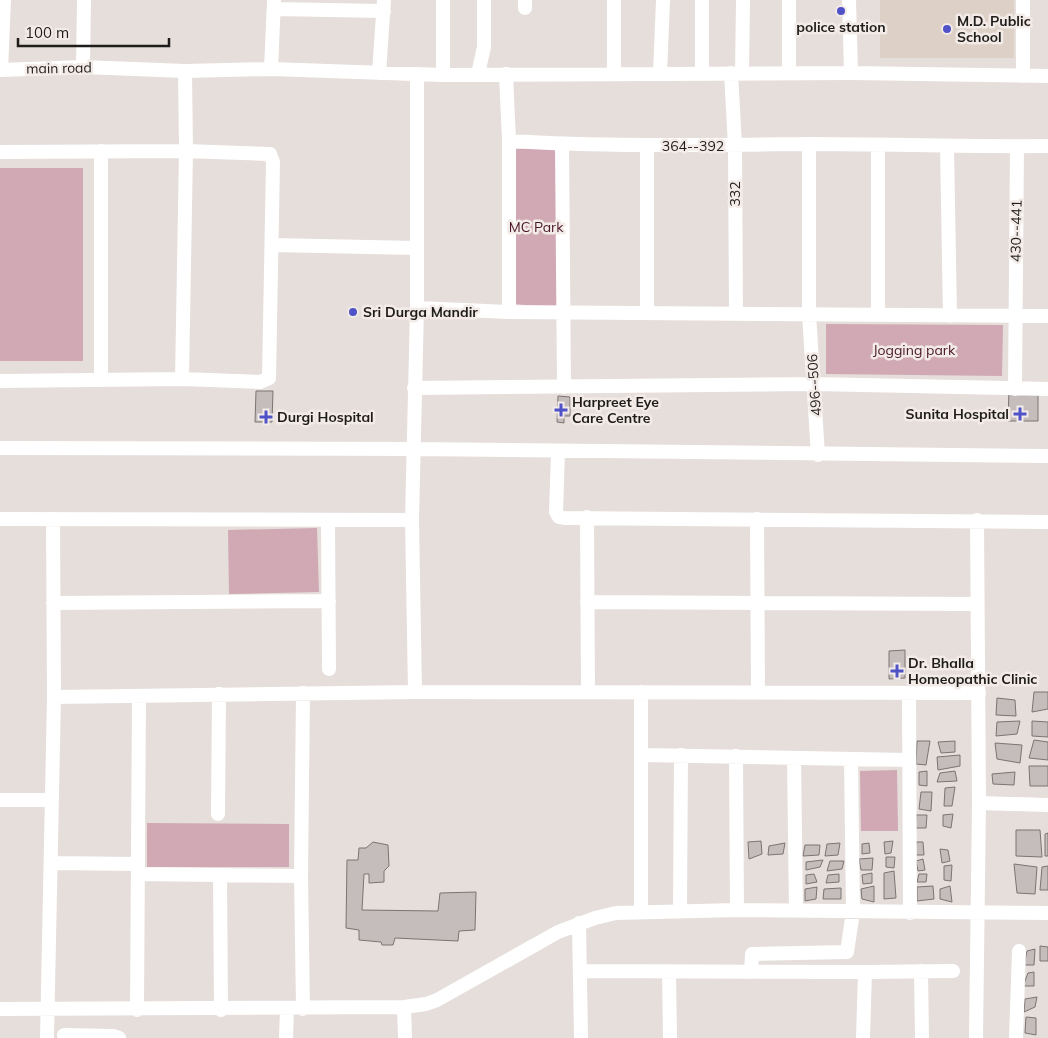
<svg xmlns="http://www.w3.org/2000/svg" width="1048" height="1038" font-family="Mulish,sans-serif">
	<rect width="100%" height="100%" fill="#e5deda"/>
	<path fill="#ddd0c7" d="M880,0h134v58h-134z"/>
	<path fill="#d0a9b4" d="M515,148l43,1 1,159 -45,-4z
		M0,168h83v193h-83z
		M826,324l177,1 -1,51 -176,-2z
		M317,528l2,64 -90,2 -1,-64z
		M897,770l1,61h-37l-1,-60z
		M147,823l142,1v43h-142z"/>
	<path fill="#c5bdbc" stroke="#7c7473" d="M1009,389h29v32h-30z
		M256,391h17l-1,31h-17z
		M558,396l12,1v19h-6v7l-7,-1z
		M905,650v28l-16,1v-28z
		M1034,692h14v17l-16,3z
		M997,698l18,2 1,16 -20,-1z
		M1020,721l-3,13 -21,2 1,-14z
		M1032,721l16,1v15l-16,-1z
		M1034,740l14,2v18l-19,-2z
		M917,741h13l-4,24 -10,-1z
		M955,741v11l-14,1 -3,-11z
		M995,743l27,2 -2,18 -23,-4z
		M960,755v11l-22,4 -1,-13z
		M1029,766h19v20h-18z
		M927,771v15l-8,-1v-13z
		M955,771l2,10 -20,1 3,-9z
		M1015,772l-1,13 -21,-1 -1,-10z
		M955,787l-3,19h-8l1,-18z
		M921,792h11l-1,19 -12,-2z
		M953,814l-2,14 -8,-2v-11z
		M916,815h11l-1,13h-11z
		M1016,830h24l2,27 -26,-1z
		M1048,833v23h-3v-22z
		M761,841l1,13 -13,5 -1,-17z
		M893,841l-2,12 -6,1 -1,-12z
		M373,842l15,3 1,21 -5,5v11l-15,1v-9h-5l-2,36 76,1 2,-18 36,-1 -1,38 -16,1 -1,10 -63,-3 -2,7h-11l-1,-3 -22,-2v-10l-13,-2 1,-68h11l1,-12h7z
		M916,842h7l1,13h-9z
		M785,843l-2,11 -15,1 1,-9z
		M840,843l-2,12 -13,1 2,-12z
		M869,843l1,10 -8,1v-10z
		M805,845h15l-1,10 -16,1z
		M940,849l8,1 2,11 -8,2z
		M886,857h9l-1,11 -8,-1z
		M873,858l-1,12h-11l-2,-11z
		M923,859l2,11 -7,1 -2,-10z
		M823,860l-3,7 -14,3v-8z
		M830,861h14l-2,8 -15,2z
		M1014,864l23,3 -2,27 -18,-1z
		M952,865l-1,16 -7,-1v-14z
		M1048,866v24h-8l2,-23z
		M894,871l2,27 -12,1v-26z
		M872,873v10l-9,1 -1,-9z
		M814,874l3,8 -11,2v-9z
		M839,874v8l-13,1 2,-8z
		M919,874h8l-1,8h-9z
		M874,886v16l-12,-3 -1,-10z
		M933,886l1,13 -17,2v-14z
		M950,886l2,16 -12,-3v-10z
		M817,887l-1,12 -11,2v-12z
		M841,888v11h-18l1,-10z
		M1040,946l8,1v14h-8z
		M1035,949l-1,16h-10l3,-14z
		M1034,972v14h-11l5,-13z
		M1037,997l-2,10 -11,5 1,-13z
		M1026,1017l10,1v17l-11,-2z"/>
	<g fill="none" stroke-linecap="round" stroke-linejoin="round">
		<path stroke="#fff" stroke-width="14" d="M4,0l-3,70 82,-3 102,4
			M525,0v8
			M702,0v74
			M789,0v73
			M849,0l2,73
			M1023,0v76
			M274,9l110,2
			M83,67l1,-67
			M271,69l3,-68
			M379,73l5,-73
			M731,73l4,73 1,168
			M742,73l1,-73
			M478,74l6,-27v-47
			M506,74l3,67
			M614,74v-74
			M660,74l3,-74
			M443,75v-75
			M562,144l2,243
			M809,144v170l9,141
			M647,145v168
			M878,145v170
			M947,146l3,170
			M101,151v229
			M0,152l186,-1 -1,-80 86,-2 172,6 408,-2 197,3
			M272,245l145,3
			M417,308l92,4 539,4
			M509,312v-171c100,6 200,4 300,3 80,0 159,3 239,2
			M0,381l182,-2 78,3 9,-4 4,-216 -3,-8 -84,-3 -4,228
			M414,388l400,-4 234,5
			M1015,389l2,-243
			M0,448l413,1 635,7
			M558,452l-2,60 3,5 5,1 484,4
			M587,517l1,175
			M0,519l412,1
			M757,519l1,173
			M328,520l1,149
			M587,602l390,2
			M53,603l276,-2
			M415,692l-3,-172 5,-212v-234
			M641,692v219
			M909,694l1,219
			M54,697l361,-5 564,1
			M642,755l267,5
			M736,756l1,154
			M794,758l2,153
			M0,800h52
			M979,803l69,2
			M218,814l1,-120
			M51,863l87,1
			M138,874l163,2 2,133
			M220,875l1,135
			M301,876l2,-183
			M680,911l1,-156
			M579,923l2,115
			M581,971l284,1 -2,66
			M921,971l1,67
			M669,972l1,66
			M751,972l1,-18 95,-2 6,-40 -2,-153
			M865,972l88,-1
			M404,1007l1,31
			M0,1009l404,-2 22,-3 11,-4 121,-68 37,-14 21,-5 121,-3 311,3
			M137,1010l2,-314
			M64,1035l49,1 6,2
			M47,1038l7,-341 -1,-178
			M286,1038l1,-29
			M976,1038l3,-235 -2,-283
			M1016,1038l3,-87"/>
	</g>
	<g fill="#5052c8" stroke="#f2ebe7" stroke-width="2">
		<circle cx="841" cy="11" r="5"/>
		<circle cx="947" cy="29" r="5"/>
		<circle cx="353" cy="312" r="5"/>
		<path d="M558.5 402.5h5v5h5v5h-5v5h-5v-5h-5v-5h5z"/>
		<path d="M1017.5 406.5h5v5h5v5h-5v5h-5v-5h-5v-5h5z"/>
		<path d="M263.5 409.5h5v5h5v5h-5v5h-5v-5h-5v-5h5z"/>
		<path d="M894.5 663.5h5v5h5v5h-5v5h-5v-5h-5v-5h5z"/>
	</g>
	<g text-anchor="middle" stroke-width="5" stroke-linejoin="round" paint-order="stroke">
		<g font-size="14" font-weight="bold" fill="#1f1d1b" stroke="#f2ebe7" text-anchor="start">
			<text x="957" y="26">M.D. Public<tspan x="957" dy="16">School</tspan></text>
			<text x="841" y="32" text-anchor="middle">police station</text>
			<text x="363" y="317">Sri Durga Mandir</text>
			<text x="572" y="407">Harpreet Eye<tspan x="572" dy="16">Care Centre</tspan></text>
			<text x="1009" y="419" text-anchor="end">Sunita Hospital</text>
			<text x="277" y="422">Durgi Hospital</text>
			<text x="908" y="668">Dr. Bhalla<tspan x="908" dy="16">Homeopathic Clinic</tspan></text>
		</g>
		<g font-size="14" fill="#1f1d1b" stroke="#f2ebe7">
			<text transform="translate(59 68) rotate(-1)" y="5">main road</text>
			<text x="693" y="151">364--392</text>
			<text transform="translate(735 194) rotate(-90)" y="5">332</text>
			<text transform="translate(1016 231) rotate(-89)" y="5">430--441</text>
			<text transform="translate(814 385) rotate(-94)" y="5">496--506</text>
		</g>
		<g font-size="14" fill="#4b172a" stroke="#f2ebe7">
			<text x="536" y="232">MC Park</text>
			<text x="914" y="355">Jogging park</text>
		</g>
	</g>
	<path d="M18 38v8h151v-8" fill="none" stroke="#1f1d1b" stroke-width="2.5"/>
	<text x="25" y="38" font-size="15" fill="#1f1d1b" stroke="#f2ebe7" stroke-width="4" paint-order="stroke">100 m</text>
</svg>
